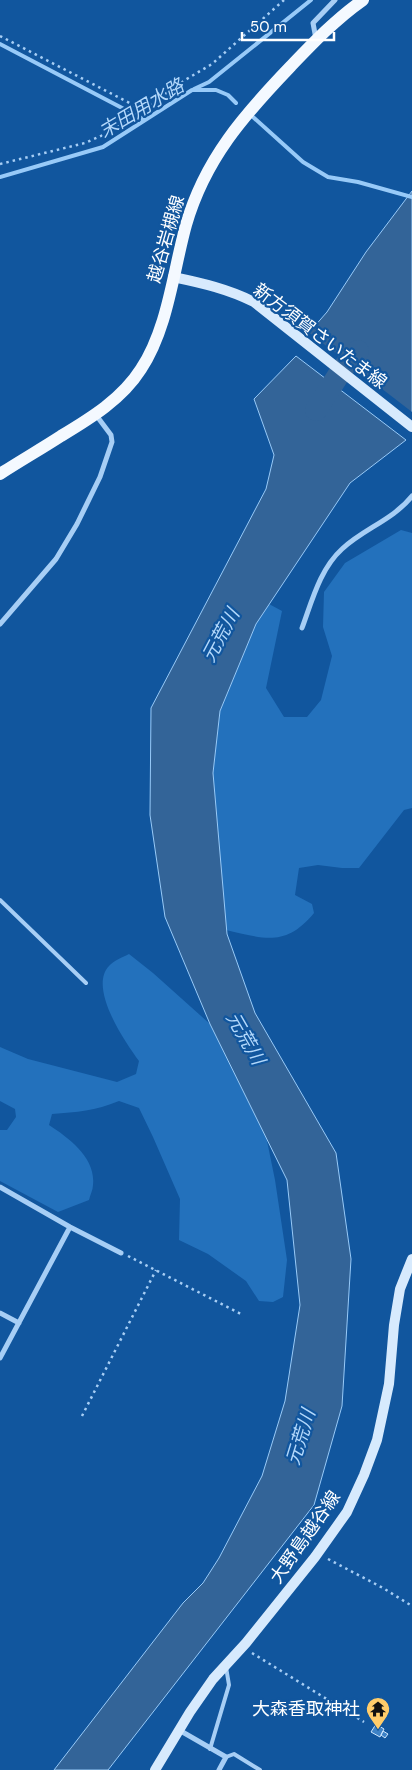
<svg xmlns="http://www.w3.org/2000/svg" width="412" height="1770" font-family="'DM Sans','Noto Sans JP',sans-serif">
	<rect width="100%" height="100%" fill="#11569e"/>
	<path fill="#2371bc" d="M401,530l11,3v275l-8,2 -45,58h-17l-24,-3 -19,3 -4,27 17,9 2,9c-28,34 -49,26 -88,17l-13,-157 7,-62 36,-87 13,-20 13,7 -16,77 18,29h23l14,-17 11,-44 -9,-29 1,-35 21,-29z
		M129,954l24,19 57,51 56,112 9,44 12,80 -4,37 -10,5 -14,-1 -13,-20 -38,-27 -29,-14 1,-41 -27,-62 -14,-29 -20,-7c-24,10 -42,11 -67,13l-3,11c20,13 47,33 44,60 0,5 -3,10 -4,15l-31,12 -58,-31v-51h7l9,-13 -1,-8 -15,-8v-54l28,12 89,23 19,-8 3,-13c-14,-19 -51,-73 -30,-95 4,-5 14,-9 20,-12z"/>
	<path fill="#336498" stroke="#98caf8" d="M412,191v226l-106,-81 21,-24 39,-60z
		M296,356l110,84 -56,43 -94,141 -36,87 -7,62 14,161 28,79 81,140 15,106 -9,147 -28,99 -206,265h-54l129,-167 20,-20 16,-25 43,-82 23,-75 15,-96 -13,-125 -77,-156 -45,-107 -15,-102 1,-107 115,-219 8,-34 -20,-56z"/>
	<path fill="#11569e" d="M307,331l105,81v7l-107,-81 -1,-3z"/>
	<g fill="none" stroke-linecap="round" stroke-linejoin="round">
		<path stroke="#98caf8" stroke-width="4" d="M0,44l145,76
			M194,89l15,-7 102,-82
			M253,117l50,45 25,15 30,5 54,15
			M0,177l103,-30 89,-57h24l12,5 8,8"/>
		<path stroke="#336498" stroke-width="22" d="M316,410l27,-42 15,-17"/>
	</g>
	<path fill="#3e82c6" stroke="#cfe7fe" d="M376,1724l8,5 -4,8 -9,-5z
		M383,1731l5,3 -3,4 -4,-3z"/>
	<g fill="none" stroke-linecap="round" stroke-linejoin="round">
		<path stroke="#a7cef5" stroke-width="2.5" stroke-dasharray="2.5 4" stroke-linecap="butt" d="M0,36l143,74
			M0,164l85,-21 27,-12 73,-51 27,-16 72,-64
			M128,1256l115,59
			M82,1416l74,-146
			M328,1559l55,29 29,18
			M252,1653l112,69"/>
		<path stroke="#a7cef5" stroke-width="4" d="M0,900l86,83
			M210,1749l19,-64 -3,-18
			M226,1757l8,-3 26,16"/>
		<path stroke="#a7cef5" stroke-width="5" d="M316,39l-3,-16 22,-23
			M0,624l56,-65 21,-35 23,-47 12,-35 -1,-7 -15,-20
			M302,628c10,-27 18,-59 40,-79 21,-20 51,-29 70,-53
			M0,1187l70,40 51,26
			M0,1313l19,10
			M0,1358l70,-131
			M179,1730l47,27 -7,13"/>
		<path stroke="#d7eafd" stroke-width="10" d="M173,277c29,6 55,12 81,25l158,125
			M155,1770l35,-58 23,-33 33,-36 69,-86 32,-45 17,-37 13,-35 12,-56 5,-59 6,-36 12,-30"/>
		<path stroke="#f4f9ff" stroke-width="12" d="M0,474c20,-13 41,-25 61,-38 30,-18 61,-37 80,-67 27,-41 32,-97 45,-144 19,-66 58,-110 105,-159 23,-24 45,-47 72,-66"/>
	</g>
	<defs>
		<g id="temple-pin" transform="scale(1.25)"><path d="M0 17L-7.5 6A9.5 9.5 0 1 1 7.5 6Z" fill="#ffcc6a" stroke="#11569e"/><path d="M0-6L5-2H3V0L6.5 2.5H4V6H1.5V3h-3V6H-4V2.5H-6.5L-3 0V-2H-5Z" fill="#111"/></g>
	</defs>
	<g fill-rule="evenodd">
		<use href="#temple-pin" x="378" y="1709"/>
	</g>
	<g text-anchor="middle" stroke-width="4.5" stroke-linejoin="round" paint-order="stroke">
		<g font-size="18" fill="#fff" stroke="#11569e">
			<text transform="translate(166 239) rotate(-74)" y="6">越谷岩槻線</text>
			<text transform="translate(320 336) rotate(37)" y="6">新方須賀さいたま線</text>
			<text transform="translate(305 1537) rotate(-55)" y="6">大野島越谷線</text>
		</g>
		<g font-size="18" fill="#fff" stroke="#11569e" text-anchor="end">
			<text x="360" y="1715">大森香取神社</text>
		</g>
		<g font-size="19" font-style="italic" fill="#b3d8fb" stroke="#11569e">
			<text transform="translate(141 108) rotate(-31)" y="7">末田用水路</text>
			<text transform="translate(220 635) rotate(-62)" y="7">元荒川</text>
			<text transform="translate(246 1038) rotate(60)" y="7">元荒川</text>
			<text transform="translate(300 1437) rotate(-73)" y="7">元荒川</text>
		</g>
	</g>
	<path d="M242 32v8h92v-8" fill="none" stroke="#ffffff" stroke-width="2.5"/>
	<text x="250" y="32" font-size="15" fill="#ffffff" stroke="#11569e" stroke-width="4" paint-order="stroke">50 m</text>
</svg>
